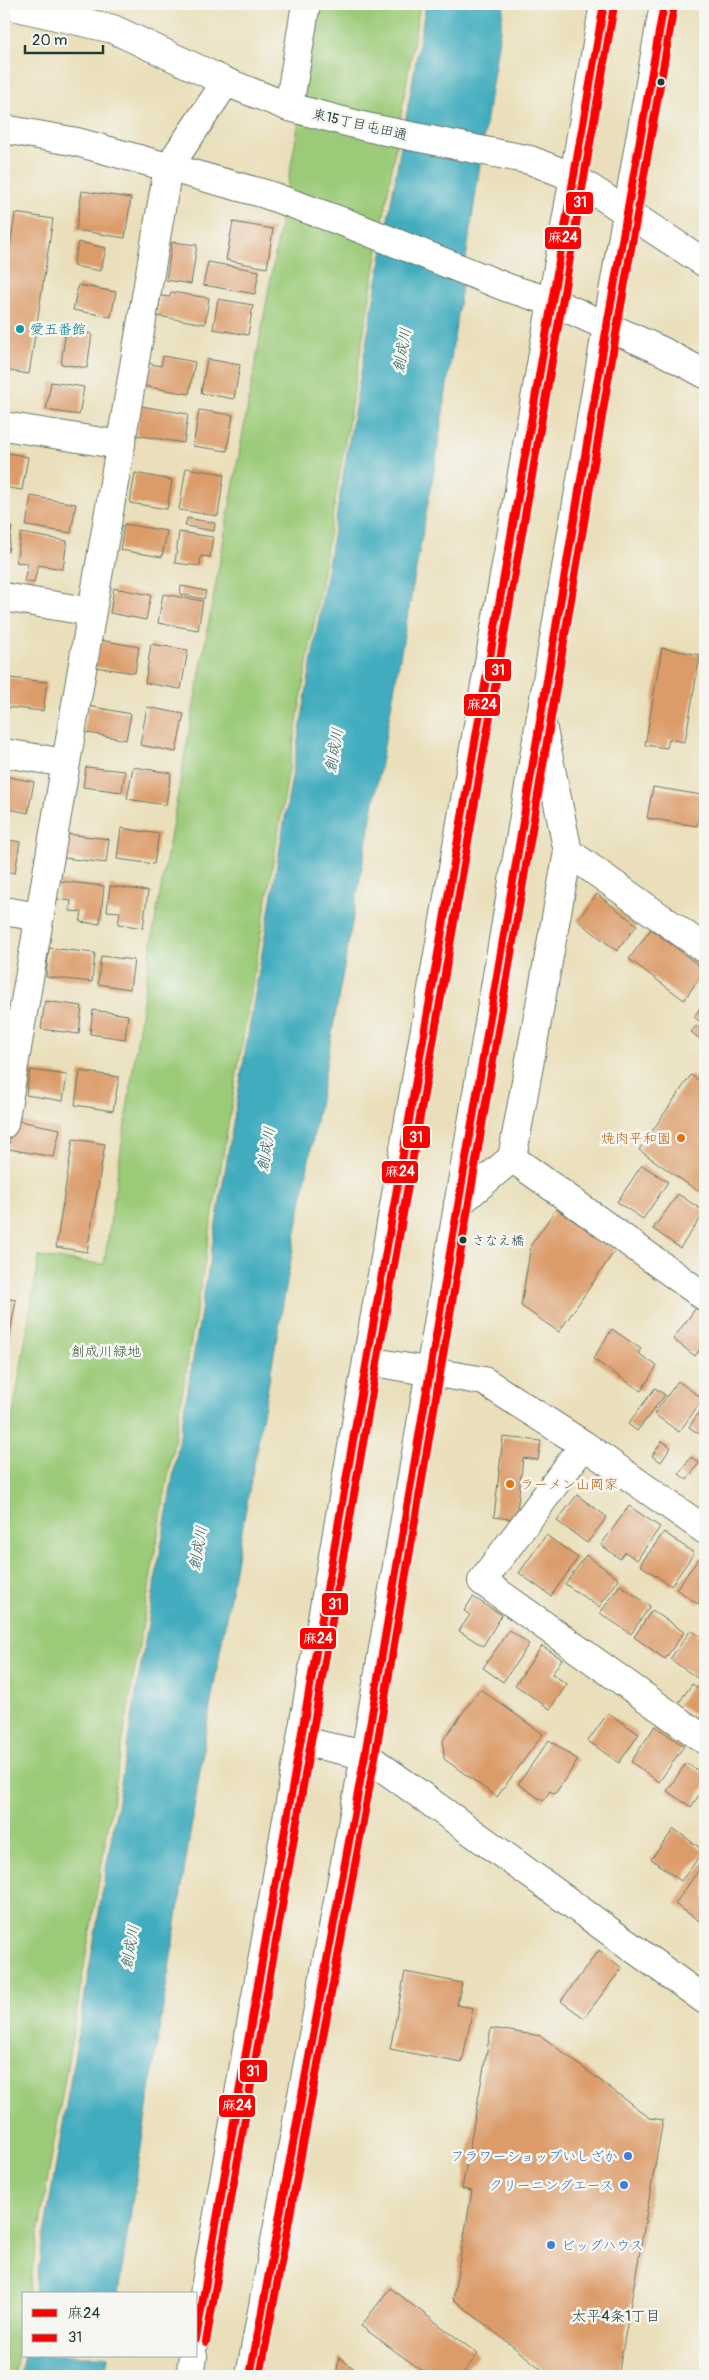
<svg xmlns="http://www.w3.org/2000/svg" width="709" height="2380" font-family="Pangolin,'Klee One',sans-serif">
	<rect width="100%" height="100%" fill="#f6f6f2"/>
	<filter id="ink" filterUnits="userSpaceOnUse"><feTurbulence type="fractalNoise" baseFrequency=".02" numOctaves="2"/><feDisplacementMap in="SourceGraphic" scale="10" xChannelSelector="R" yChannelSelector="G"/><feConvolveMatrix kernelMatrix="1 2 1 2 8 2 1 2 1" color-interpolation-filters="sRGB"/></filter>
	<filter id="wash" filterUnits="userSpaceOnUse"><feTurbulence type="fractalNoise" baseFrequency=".0096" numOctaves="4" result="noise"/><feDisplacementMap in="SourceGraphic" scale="20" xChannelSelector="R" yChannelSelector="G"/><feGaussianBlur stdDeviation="1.12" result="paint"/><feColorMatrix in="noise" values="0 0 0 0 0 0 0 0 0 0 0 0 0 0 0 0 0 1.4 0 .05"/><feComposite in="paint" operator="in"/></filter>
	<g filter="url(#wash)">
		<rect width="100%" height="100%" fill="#eadfba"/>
		<path fill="#9bca78" stroke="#5d8456" d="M320,4h100l-392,2290h-4v26l-10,56h-10v-907l35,-212 65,7 50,-337z"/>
		<path fill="#40acbe" stroke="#307479" d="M426,4h78l-68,455 -226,1248 -92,587h-84l316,-1859z
			M24,2353v3h84l-3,20h-85z"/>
		<g id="blocks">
			<path fill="#dc9c6a" d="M82,191l49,7 -6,40 -49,-8z
				M15,213l38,6 -24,155 -25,-4v-81z
				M233,222l40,7 -6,39 -41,-8z
				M78,242l28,6 -5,23 -28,-5z
				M172,242l25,3 -6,39 -25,-4z
				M208,262l51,9 -4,23 -52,-9z
				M78,285l38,7 -5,25 -38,-7z
				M171,292l38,6 -4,26 -48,-8 4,-20 9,1z
				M218,299l35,6 -5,30 -35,-6z
				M66,330l26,4 -5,34 -26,-4z
				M163,356l32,6 -6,32 -46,-8 4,-23 14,3z
				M207,359l33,6 -6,34 -33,-6z
				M51,382l33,5 -5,28 -33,-5z
				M141,406l47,8 -4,29 -48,-8z
				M199,410l34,5 -6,36 -34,-5z
				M4,452l24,5 -6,33 -18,-3z
				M186,468l38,6 -6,42 -39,-6z
				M135,473l37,7 -5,29 -37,-6z
				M31,496l45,8 -5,29 -45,-7z
				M187,518l28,5 -1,8 -29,-5z
				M124,524l43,7 -5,26 -42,-7z
				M4,526l8,1 -4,25 -4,-1z
				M179,532l34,5 -3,20 -9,-1 -1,10 -25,-3z
				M21,533l46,8 -4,28 -25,-4 -4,18 -10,-2 4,-18 -12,-1z
				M181,586l25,5 -2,8 -24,-5z
				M114,588l37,7 -5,25 -36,-7z
				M163,594l40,7 -5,29 -40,-7z
				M100,640l39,7 -4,26 -40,-6z
				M151,644l37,6 -7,39 -36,-6z
				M662,648l38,7 -15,87 -16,-3 -2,9 -22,-3z
				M9,678l38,4 -4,29 -38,-4z
				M88,706l43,8 -5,26 -42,-8z
				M147,707l37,7 -8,38 -36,-7z
				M86,767l39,4 -3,21 -39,-5z
				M133,767l38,6 -5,32 -39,-6z
				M4,776l30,6 -6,31 -24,-5z
				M653,787l49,8 -5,31 -50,-8z
				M121,828l38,6 -5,30 -37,-5z
				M67,834l42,5 -3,24 -42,-5z
				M4,839l16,3 -5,31 -11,-2z
				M59,881l45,5 -4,38 -20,-2 2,-10 -12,-1 1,-10 -14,-2z
				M110,886l38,5 -5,37 -25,-4 2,-12 -13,-1z
				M597,894l40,31 -20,26 -40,-31z
				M651,929l54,41 -21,30 -55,-41z
				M49,948l46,5 -3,29 -46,-5z
				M101,956l33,4 -4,29 -32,-5z
				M705,1000v18l-3,5 -8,-6z
				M45,1001l37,5 -3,28 -38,-5z
				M93,1010l35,5 -3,24 -35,-5z
				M696,1026l9,6v11l-14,-11z
				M30,1070l37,5 -4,26 -37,-6z
				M80,1071l39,6 -6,34 -38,-6z
				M691,1075l14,10v111l-66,-46z
				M14,1120l46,9 -6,28 -46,-8z
				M73,1139l32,5 -18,108 -31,-5z
				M642,1165l26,17 -25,37 -26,-17z
				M678,1194l27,18 -25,36 -27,-19z
				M556,1209l60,40 -57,83 -38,-26 10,-61z
				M4,1298l12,2 -7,39 -5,-1z
				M696,1308l9,7v28l-10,13 -22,-17z
				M612,1329l29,20 -3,4 19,13 -16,25 -48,-32z
				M4,1359h3l-2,20h-1z
				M678,1381l25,18 -24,33 -25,-18z
				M655,1388l10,7 -28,36 -9,-7z
				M705,1404v34l-16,-11z
				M503,1437l38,4 -3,19 -15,-2 -7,62 -22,-3z
				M662,1441l9,6 -10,15 -9,-6z
				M691,1457l8,6 -12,17 -8,-6z
				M577,1495l30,22 -20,26 -30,-22z
				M629,1506l31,21 -23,33 -12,-8 -5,7 -19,-14z
				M664,1532l30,21 -23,33 -31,-21z
				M546,1535l32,23 -27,38 -32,-23z
				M586,1555l33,24 -20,28 -34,-23z
				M700,1557l5,4v42l-4,-3 -3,4 -22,-15z
				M620,1585l30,21 -19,28 -31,-21z
				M473,1597l29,18 -19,31 -24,-15 11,-16 -6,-4z
				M652,1610l32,22 -19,27 -31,-22z
				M509,1630l20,14 -26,38 -20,-14z
				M691,1630l14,9v40l-2,3 -33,-23z
				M542,1646l20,13 -10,15 15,10 -17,25 -35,-24z
				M692,1684l13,9v20l-4,6 -23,-15z
				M480,1689l63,45 -46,63 -53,-38 -1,-19z
				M608,1713l31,21 -20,29 -31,-22z
				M655,1726l29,20 -25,36 -28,-20z
				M549,1740l29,20 -23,34 -5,-3 -7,10 -25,-17z
				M686,1763l19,12v11l-14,21 -24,-16z
				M674,1829l30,22 -23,30 -30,-22z
				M705,1861v64l-30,-21z
				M599,1950l23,18 -38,50 -23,-17z
				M405,1972l57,11 -5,22 16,3 -11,55 -72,-14z
				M491,2028l50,8 109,82 13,2 -45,256 -69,-1 -96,-76 19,-108 -10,-2z
				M390,2288l88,66 -17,22h-32l-68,-50z
				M339,2357l25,19h-28z"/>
		</g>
	</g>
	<g filter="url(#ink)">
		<use href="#blocks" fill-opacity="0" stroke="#667663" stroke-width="1"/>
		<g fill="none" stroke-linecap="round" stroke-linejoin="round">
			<g stroke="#667663" stroke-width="30">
				<path id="street" d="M289,107l17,-103
					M4,426l117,19
					M4,597l88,15
					M4,753l62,10
					M568,852l137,97
					M4,911l35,6
					M4,1124l164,-956 58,-86
					M512,1158l193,139
					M458,1204l54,-46 56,-306 -27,-132
					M368,1361l116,20 100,64 121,85
					M584,1445l-102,136 223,159
					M301,1741l64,14 340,245"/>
			</g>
			<g stroke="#667663" stroke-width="30">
				<path id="secondary" d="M4,4l109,25 113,53 63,25 77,20 164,33 43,17 132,86
					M4,129l73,13 188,52 84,30 159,64 45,14 109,49 43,23"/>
			</g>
			<g stroke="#667663" stroke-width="30">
				<path id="highway" d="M196,2340l408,-2336
					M190,2376l3,-20
					M250,2376l115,-621 242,-1429 57,-322"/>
			</g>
			<use href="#street" stroke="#fff" stroke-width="28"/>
			<use href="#secondary" stroke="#fff" stroke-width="28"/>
			<use href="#highway" stroke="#fff" stroke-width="28"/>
			<g stroke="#f6f6f2" stroke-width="11">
				<path id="bus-1" d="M196,2339l408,-2335
					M250,2376l115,-621 242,-1429 57,-322"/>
			</g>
			<g stroke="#f6f6f2" stroke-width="11">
				<path id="bus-2" d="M206,2342l408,-2336
					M260,2376l115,-619 242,-1429 57,-322"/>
			</g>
			<use href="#bus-1" stroke="#f00" stroke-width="8"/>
			<use href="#bus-2" stroke="#f00" stroke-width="8"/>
		</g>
	</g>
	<g fill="#1f3d34" stroke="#f6f6f2" stroke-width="2">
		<circle cx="661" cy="82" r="4.5"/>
		<circle cx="463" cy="1240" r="4.5"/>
	</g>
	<circle fill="#0f9aa8" stroke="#f6f6f2" stroke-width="2" cx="20" cy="329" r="5"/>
	<g fill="#e8710a" stroke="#f6f6f2" stroke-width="2">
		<circle cx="681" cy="1138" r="5"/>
		<circle cx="510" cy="1484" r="5"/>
	</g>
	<g fill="#3f7fe0" stroke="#f6f6f2" stroke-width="2">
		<circle cx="628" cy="2156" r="5"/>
		<circle cx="624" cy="2185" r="5"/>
		<circle cx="551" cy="2245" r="5"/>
	</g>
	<g text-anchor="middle" stroke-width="5" stroke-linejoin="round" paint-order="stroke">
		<g font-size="13" fill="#1f3d34" stroke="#f6f6f2" text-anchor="start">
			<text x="472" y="1245">さなえ橋</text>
		</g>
		<g font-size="14" fill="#1f3d34" stroke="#f6f6f2">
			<text transform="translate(360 124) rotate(13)" y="5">東15丁目屯田通</text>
		</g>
		<g font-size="14" fill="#0d838f" stroke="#f6f6f2" text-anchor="start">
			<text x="30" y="334">愛五番館</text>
		</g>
		<g font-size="14" fill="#c56008" stroke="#f6f6f2" text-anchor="end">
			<text x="671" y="1143">焼肉平和園</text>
			<text x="520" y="1489" text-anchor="start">ラーメン山岡家</text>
		</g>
		<g font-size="14" fill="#3e6045" stroke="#f6f6f2">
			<text x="106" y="1356">創成川緑地</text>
		</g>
		<g font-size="14" fill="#366cbe" stroke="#f6f6f2" text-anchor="end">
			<text x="618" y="2161">フラワーショップいしざか</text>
			<text x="614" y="2190">クリーニングエース</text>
			<text x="561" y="2250" text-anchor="start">ビッグハウス</text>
		</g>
		<g font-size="15" font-style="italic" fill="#295e5d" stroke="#f6f6f2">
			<text transform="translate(402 350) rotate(-80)" y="5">創成川</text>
			<text transform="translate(334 750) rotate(-80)" y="5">創成川</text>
			<text transform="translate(266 1149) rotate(-80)" y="5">創成川</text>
			<text transform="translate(198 1548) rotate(-80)" y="5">創成川</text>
			<text transform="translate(130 1947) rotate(-80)" y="5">創成川</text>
		</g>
		<g font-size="15" fill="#1f3d34" stroke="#f6f6f2">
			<text x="616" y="2321">太平4条1丁目</text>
		</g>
	</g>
	<g stroke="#f6f6f2" stroke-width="2">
		<rect x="565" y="191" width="29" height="24" rx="5" fill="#f00"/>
		<rect x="544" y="226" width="38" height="24" rx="5" fill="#f00"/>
		<rect x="484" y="658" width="28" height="24" rx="5" fill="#f00"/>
		<rect x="463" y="693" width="38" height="24" rx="5" fill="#f00"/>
		<rect x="402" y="1125" width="29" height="24" rx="5" fill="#f00"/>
		<rect x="381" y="1160" width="38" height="24" rx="5" fill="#f00"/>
		<rect x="321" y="1592" width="28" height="24" rx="5" fill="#f00"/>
		<rect x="299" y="1627" width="38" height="23" rx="5" fill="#f00"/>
		<rect x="239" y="2059" width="29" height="24" rx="5" fill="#f00"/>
		<rect x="218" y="2094" width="38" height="24" rx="5" fill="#f00"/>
	</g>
	<g font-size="14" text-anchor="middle" font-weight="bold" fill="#fff">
		<text x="580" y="207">31</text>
		<text x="563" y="242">麻24</text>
		<text x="498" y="675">31</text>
		<text x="482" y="709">麻24</text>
		<text x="416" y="1142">31</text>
		<text x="400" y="1176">麻24</text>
		<text x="335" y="1609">31</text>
		<text x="318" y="1643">麻24</text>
		<text x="253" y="2076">31</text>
		<text x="237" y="2110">麻24</text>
	</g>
	<rect width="709" height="2380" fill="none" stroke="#f6f6f2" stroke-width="20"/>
	<rect x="22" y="2292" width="175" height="65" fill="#f6f6f2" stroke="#a0aca6"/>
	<rect x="32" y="2309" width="25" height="8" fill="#ff0000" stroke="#a0aca6"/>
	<text x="68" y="2318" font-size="15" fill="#1f3d34">麻24</text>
	<rect x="32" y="2334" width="25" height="8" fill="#ff0000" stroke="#a0aca6"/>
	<text x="68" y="2342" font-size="15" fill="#1f3d34">31</text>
	<path d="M25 45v8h78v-8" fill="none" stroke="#1f3d34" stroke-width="2.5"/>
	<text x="32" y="45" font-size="15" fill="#1f3d34" stroke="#f6f6f2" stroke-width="4" paint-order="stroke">20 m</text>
</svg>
